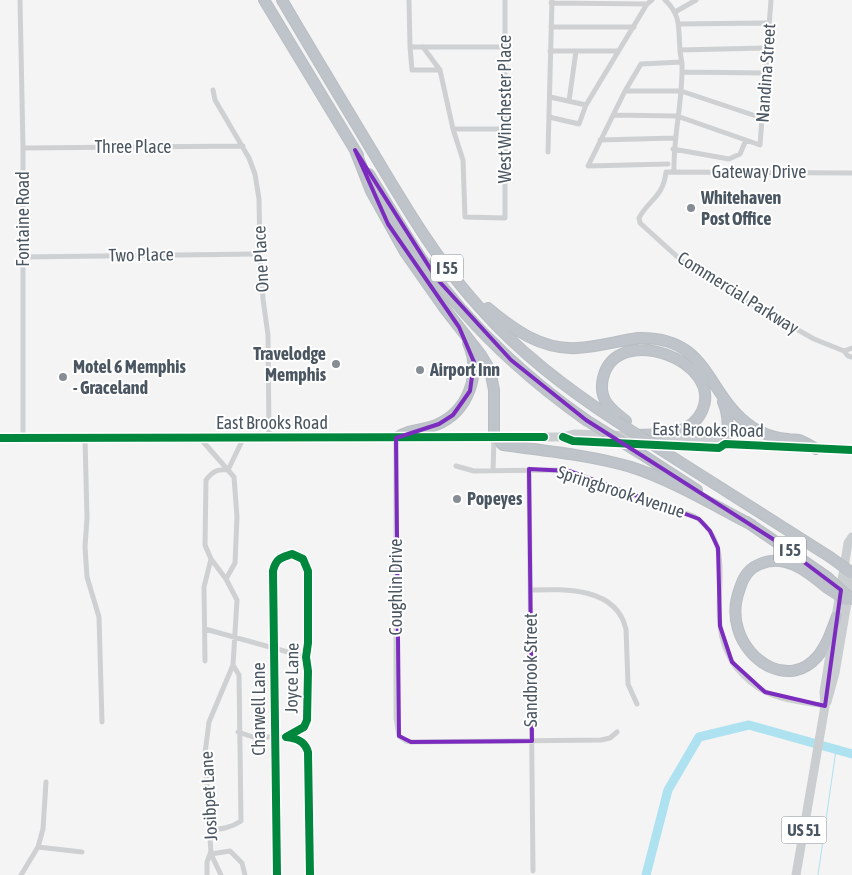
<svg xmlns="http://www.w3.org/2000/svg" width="852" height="875" font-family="'Asap Condensed',sans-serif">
	<rect width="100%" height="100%" fill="#f4f4f4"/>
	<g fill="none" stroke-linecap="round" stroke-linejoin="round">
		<path stroke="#aee2f0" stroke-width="1" d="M818,875l18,-125"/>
		<path stroke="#aee2f0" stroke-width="9" d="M646,875l22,-85 31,-53 50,-12 103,29"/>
		<g stroke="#b9bec3" stroke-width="12">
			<path id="motorway" d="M264,0l94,155
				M282,0c31,53 63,106 95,159 31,52 62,104 103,149 40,45 86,80 136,113
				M355,150l16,41 34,61 40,57 36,46 9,15 4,20v47l9,8c43,6 87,10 128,22 43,14 82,38 121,58
				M369,174c17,28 34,57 52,84 45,64 101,117 165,162
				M488,308c26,22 54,42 89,40 20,-1 41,-7 61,-10 73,-2 67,57 114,89 11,7 23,11 36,12 3,1 8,0 11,1 6,2 12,6 17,9
				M723,402c6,14 6,27 2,42
				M626,421c-16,-12 -28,-22 -23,-43 13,-57 122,-17 99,33 -12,26 -43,23 -67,24
				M396,438c15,-10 25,-7 40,-13 32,-13 46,-51 32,-82
				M646,457l51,33
				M677,460l153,97
				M747,522l80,55
				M826,587c-19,-16 -43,-35 -68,-22 -10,4 -15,13 -18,23 -5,13 -6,28 -2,41 10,34 52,59 79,28 10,-12 15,-27 20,-41"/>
		</g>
		<path stroke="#ced0d2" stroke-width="5" d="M20,0l3,148v290
			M409,0l1,47 2,23h28
			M665,0c17,16 13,29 15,50 0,5 2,10 2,15 1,36 -9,71 -8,107
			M551,3l96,1
			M675,12l21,-12
			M679,24l90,-1
			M551,27h83
			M410,47h95
			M423,47l17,23 13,59 10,31 2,57 40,1v-218
			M680,50l87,-2
			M550,51h67
			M682,72l83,1
			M213,90l2,10 34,58 6,16 4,25 1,55 3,45 5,36 1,102
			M625,91h56l81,27
			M550,97l36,8
			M569,101l7,-50
			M613,115l64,1 83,29 11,-145
			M549,117l30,7 7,-19 61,-101 5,-4
			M453,129h52
			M600,140l74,-2
			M23,148l220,-2
			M673,149l56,10 11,-5 6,-14
			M548,152l4,-152
			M668,164l-80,2 37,-75 16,-27 41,-2
			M23,257l237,-3
			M852,348l-8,3 4,5 4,1
			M844,351l-30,-12 -122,-69 -52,-47 -1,-5c10,-19 24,-20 27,-46l186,1
			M199,437l35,40 3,40 -2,46 -9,16
			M85,438l2,80 -2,29 2,30 12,40 3,105
			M396,438v280l3,18 7,5 5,1 190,-2 9,-2 7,-6
			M456,466l18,5 89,-1 131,46c40,27 21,70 26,109 1,16 7,30 16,43 10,12 22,22 36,27 17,7 35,8 53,11
			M529,469l4,402
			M228,470l16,-33
			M493,471l1,-34
			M531,590c34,-1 85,-3 95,39l2,55 9,20
			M205,629l101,28
			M205,661l-1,-74 7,-28
			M238,732l15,5h33
			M210,830c11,-1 21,-2 31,-9l-2,-146 -6,-10
			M38,847l5,-18 3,-47
			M211,854l19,-3 12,12 3,12
			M21,875l17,-28 44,5
			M207,875v-13l4,-11
			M221,875l-10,-21 -6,-101 4,-31 24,-57 4,-65 -11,-21 -15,-20 -6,-14 1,-65c7,-9 11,-11 22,-10
			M277,875l-4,-304c3,-13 8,-13 19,-17l11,5 5,12v72l-2,14 2,14 -1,49 -3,7 -18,10c10,1 19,4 22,15l2,123"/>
		<path stroke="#caced1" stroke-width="9" d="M564,437l9,4 146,7 6,-4 127,6
			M662,437l57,3 6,4
			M0,438l563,-1 11,-3 65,2
			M827,702l8,-29 17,-99
			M796,875l29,-169 -1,-14 24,-149 4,-6"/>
		<use href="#motorway" stroke="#bec4c9" stroke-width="10"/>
		<g stroke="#b9bec3" stroke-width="12" stroke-linecap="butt">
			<path id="motorway-bridge" d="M586,420l60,37
				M616,421l61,39
				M830,557l22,16
				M827,577l25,23
				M826,587l20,13"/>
		</g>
		<use href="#motorway-bridge" stroke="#bec4c9" stroke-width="10"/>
		<g stroke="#fff" stroke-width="11">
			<path id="cycleway" d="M563,437l10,4 146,7 6,-4 127,6
				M0,438l544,-1
				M277,875l-4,-304c3,-13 8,-13 19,-17l11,5 5,12v72l-2,14 2,14 -1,49 -3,7 -18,10c10,1 19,4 22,15l2,123"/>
		</g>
		<use href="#cycleway" stroke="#00873e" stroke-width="8"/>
	</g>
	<path fill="none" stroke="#7b2cbf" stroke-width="4" stroke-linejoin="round" d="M355,150l82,129 74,81 75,60 190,121 65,49 -16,116 -60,-14 -33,-30 -12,-36 -2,-78 -8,-17 -11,-12 -129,-48 -41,-2 3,272 -121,1 -12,-6 -3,-298 43,-14 14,-9 17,-24 4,-29 -15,-35 -71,-103z"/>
	<g fill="#868d94" stroke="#fff" stroke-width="2">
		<circle cx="691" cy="208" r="5"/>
		<circle cx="336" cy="364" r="5"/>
		<circle cx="420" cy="370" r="5"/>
		<circle cx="63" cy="377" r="5"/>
		<circle cx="457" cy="499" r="5"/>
	</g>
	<g text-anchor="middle" stroke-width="4" stroke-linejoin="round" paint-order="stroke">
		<g fill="#fff" stroke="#808990" stroke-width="1">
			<rect x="431" y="254.5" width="32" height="27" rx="4"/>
			<rect x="774" y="536.5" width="32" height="27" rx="4"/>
			<rect x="781.5" y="816.5" width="45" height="27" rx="4"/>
		</g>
		<g font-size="16" font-weight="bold" fill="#4a5661">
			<text x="447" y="274">I 55</text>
			<text x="790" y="556">I 55</text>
			<text x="804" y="836">US 51</text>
		</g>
		<g font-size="18" fill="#4a5661" stroke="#fff">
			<text transform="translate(766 73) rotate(-86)" y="6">Nandina Street</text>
			<text transform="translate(505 109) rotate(-90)" y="6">West Winchester Place</text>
			<text x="133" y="153">Three Place</text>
			<text x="759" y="178">Gateway Drive</text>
			<text transform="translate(23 219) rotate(-90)" y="6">Fontaine Road</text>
			<text transform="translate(141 255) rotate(-1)" y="6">Two Place</text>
			<text transform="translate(261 259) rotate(-93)" y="6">One Place</text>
			<text transform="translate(738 293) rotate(32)" y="6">Commercial Parkway</text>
			<text x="272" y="429">East Brooks Road</text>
			<text transform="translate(708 430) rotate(1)" y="6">East Brooks Road</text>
			<text transform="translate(621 492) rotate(18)" y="6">Springbrook Avenue</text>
			<text transform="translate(396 587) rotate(-90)" y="6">Coughlin Drive</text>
			<text transform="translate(531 670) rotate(-90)" y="6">Sandbrook Street</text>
			<text transform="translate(292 678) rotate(-89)" y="6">Joyce Lane</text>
			<text transform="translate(259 709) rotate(-90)" y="6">Charwell Lane</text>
			<text transform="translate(209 796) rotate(-93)" y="6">Josibpet Lane</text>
		</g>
		<g font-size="18" font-weight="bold" fill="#4a5661" stroke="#fff" text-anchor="start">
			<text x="701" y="204">Whitehaven<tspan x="701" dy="21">Post Office</tspan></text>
			<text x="326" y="360" text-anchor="end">Travelodge<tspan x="326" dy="21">Memphis</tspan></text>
			<text x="73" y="373">Motel 6 Memphis<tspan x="73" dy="21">- Graceland</tspan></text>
			<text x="430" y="376">Airport Inn</text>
			<text x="467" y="505">Popeyes</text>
		</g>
	</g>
</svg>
